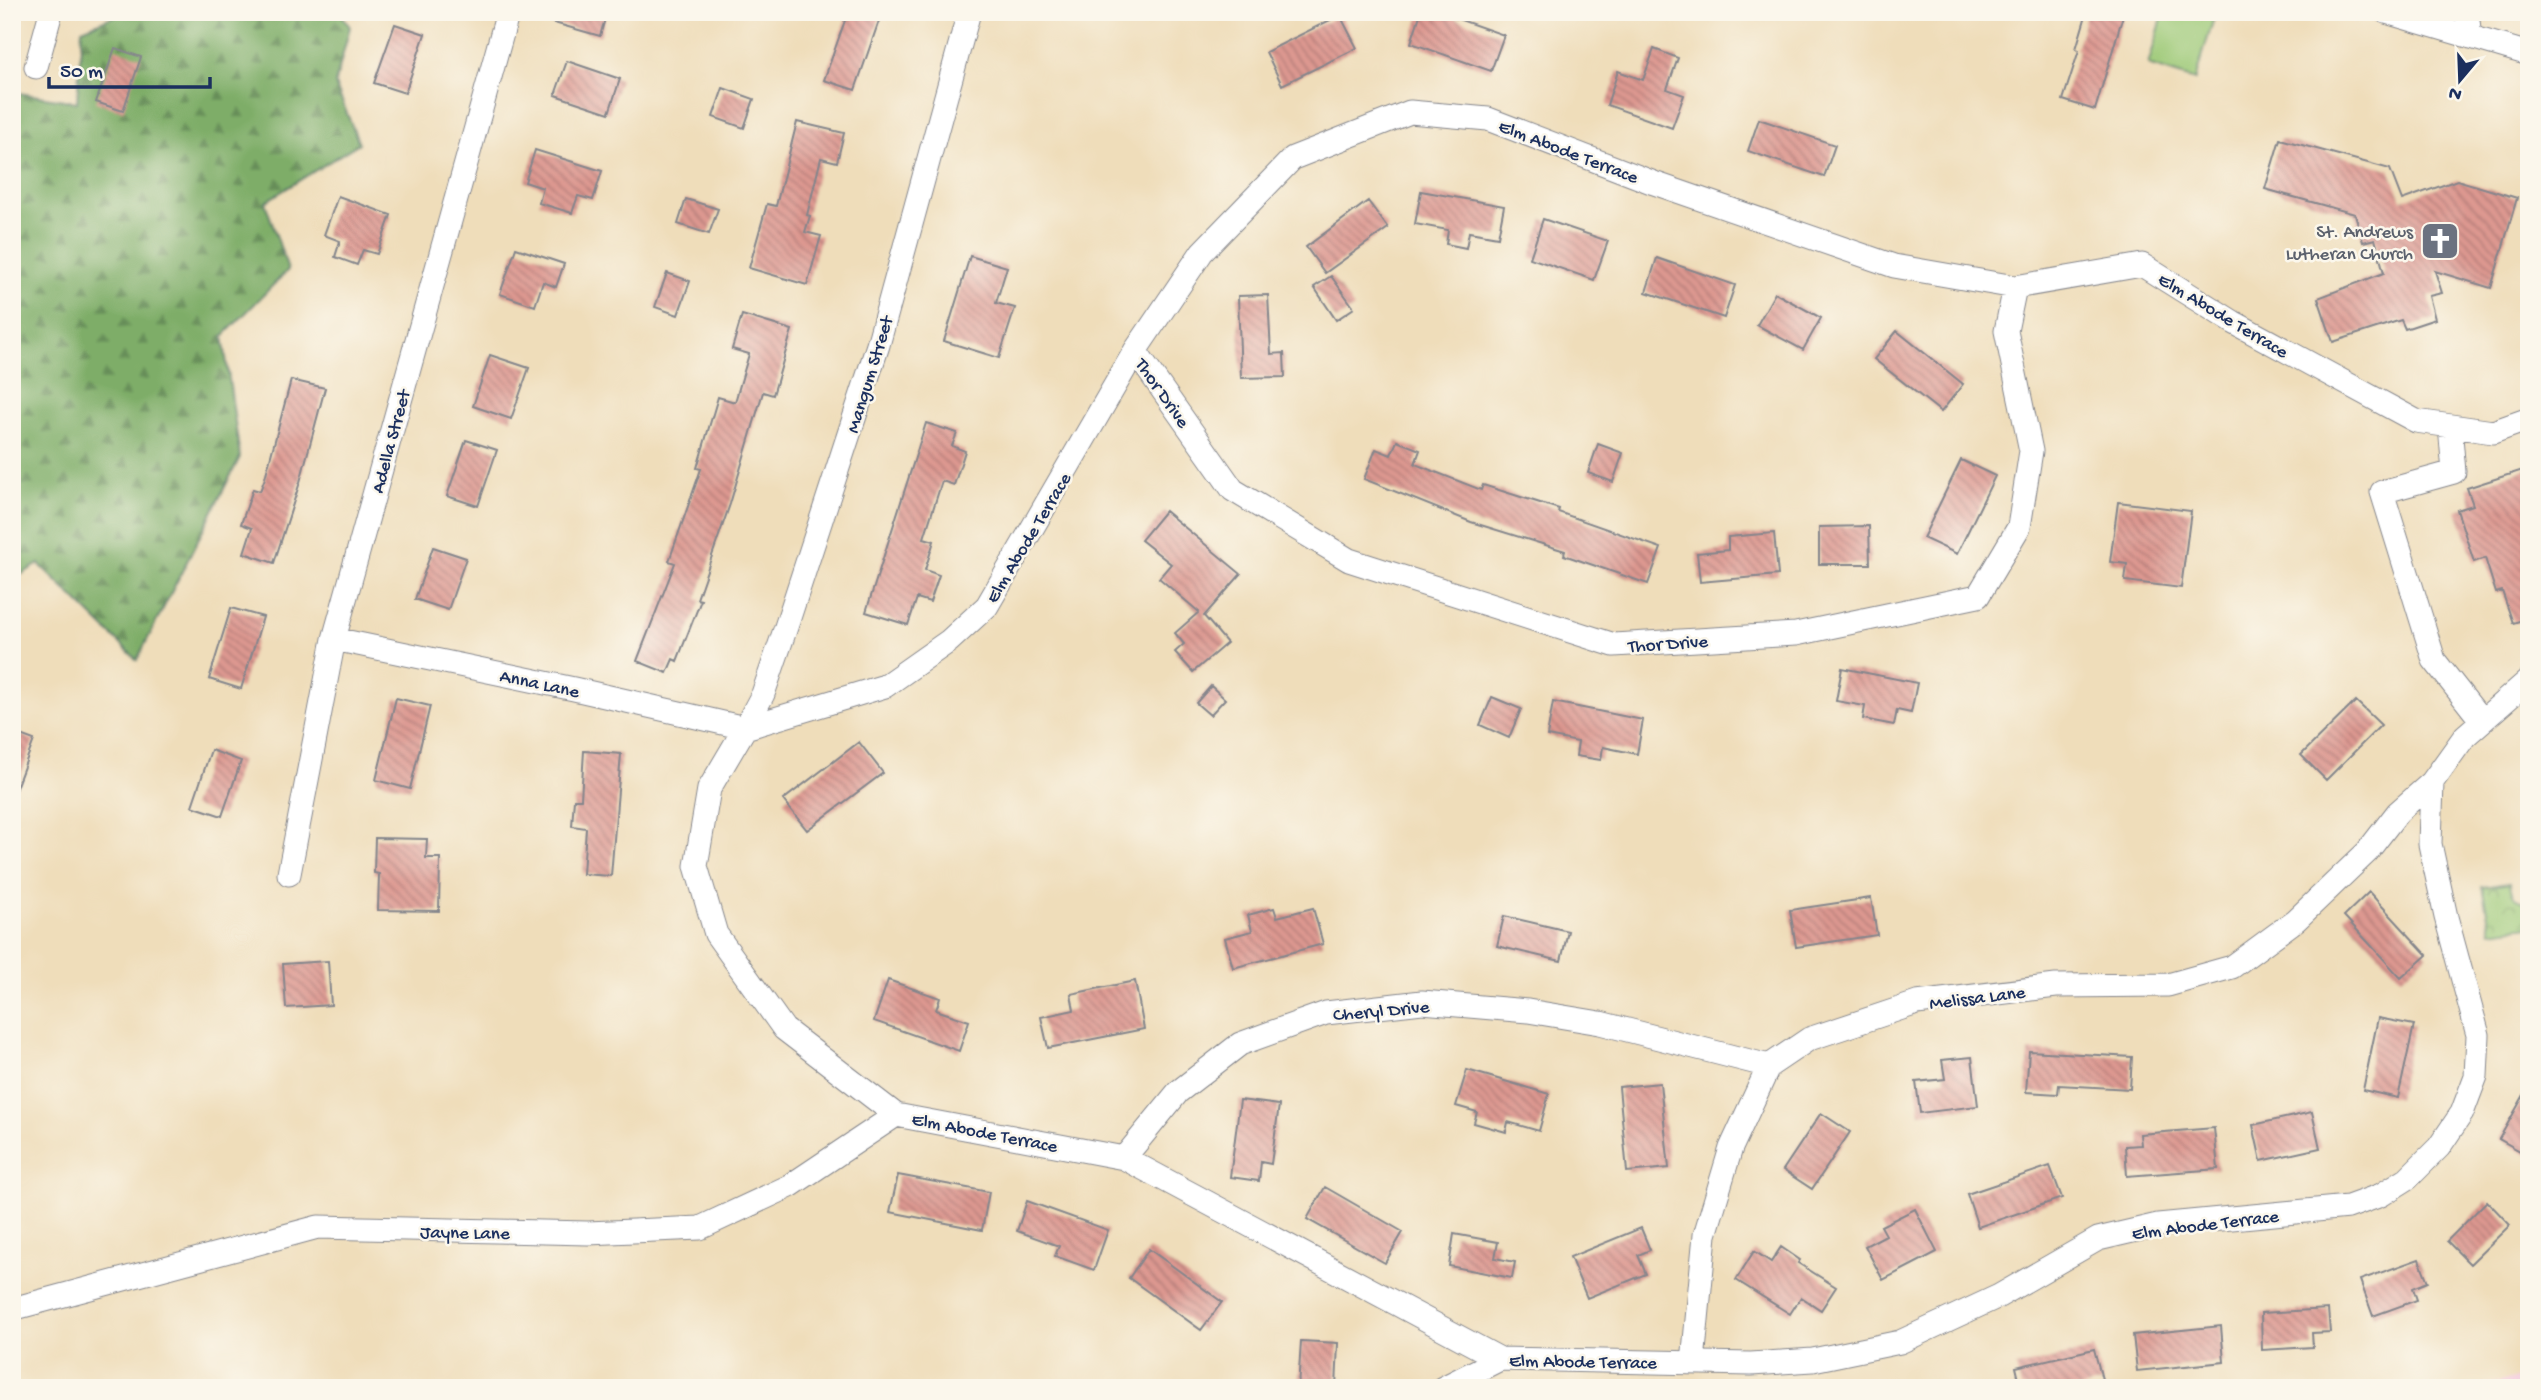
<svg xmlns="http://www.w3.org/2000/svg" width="2541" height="1400" font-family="'Gochi Hand',sans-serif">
	<defs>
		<pattern id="forest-firs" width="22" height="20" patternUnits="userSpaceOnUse" patternTransform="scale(1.75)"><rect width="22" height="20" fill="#7ead68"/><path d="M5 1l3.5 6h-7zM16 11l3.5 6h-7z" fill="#668d59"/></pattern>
		<pattern id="park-crowns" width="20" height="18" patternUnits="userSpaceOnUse" patternTransform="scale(1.75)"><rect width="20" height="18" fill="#9dc977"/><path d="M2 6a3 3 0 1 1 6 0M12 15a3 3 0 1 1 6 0" fill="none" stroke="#7fa465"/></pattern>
		<pattern id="building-back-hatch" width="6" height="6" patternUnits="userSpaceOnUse" patternTransform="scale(1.75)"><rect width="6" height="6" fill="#dd9890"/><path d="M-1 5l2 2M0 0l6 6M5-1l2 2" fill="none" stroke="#b27c79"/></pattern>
	</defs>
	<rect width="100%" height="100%" fill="#fbf7ec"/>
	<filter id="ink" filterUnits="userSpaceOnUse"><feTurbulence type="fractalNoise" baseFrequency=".0143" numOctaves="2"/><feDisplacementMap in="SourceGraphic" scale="14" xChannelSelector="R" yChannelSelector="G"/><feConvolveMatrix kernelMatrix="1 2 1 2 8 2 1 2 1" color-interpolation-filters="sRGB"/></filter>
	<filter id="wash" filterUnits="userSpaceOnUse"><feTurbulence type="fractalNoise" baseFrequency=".00686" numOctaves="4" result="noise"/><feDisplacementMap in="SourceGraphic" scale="28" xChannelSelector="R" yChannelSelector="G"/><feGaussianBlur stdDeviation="1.57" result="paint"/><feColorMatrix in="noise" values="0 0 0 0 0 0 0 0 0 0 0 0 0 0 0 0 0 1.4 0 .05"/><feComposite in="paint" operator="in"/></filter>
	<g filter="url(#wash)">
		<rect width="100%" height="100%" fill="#efddba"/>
		<path fill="#f4cfde" d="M2529,1376v12h-61z"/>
		<path fill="url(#forest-firs)" stroke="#4c6e63" stroke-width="2" d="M124,12h216l10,15 -15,57 24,59 -94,59 23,68 -65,66 17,121 -103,203 -98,-96 -27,16v-488l65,10 5,-73z"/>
		<path fill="url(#park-crowns)" stroke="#5c7c6a" stroke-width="2" d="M2510,883c1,11 5,18 16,19l3,24 -38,5 -9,-44z"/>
		<path fill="#9dc977" stroke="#5c7c6a" stroke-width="2" d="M2164,12h30l20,6 -19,62 -47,-15z"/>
		<g id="blocks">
			<path fill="url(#building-back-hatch)" d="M534,12h73l-7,24 -67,-19z
				M848,12h34l-27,78 -31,-10z
				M1421,12h17l66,23 -13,36 -80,-28z
				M2087,12h37l-29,98 -32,-10 16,-50 -3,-1z
				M1340,15l17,33 -75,37 -16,-33z
				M395,24l30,10 -20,59 -31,-10z
				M115,48l26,9 -18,54 -27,-9z
				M1654,49l24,9 -11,31 17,6 -12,33 -65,-23 11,-34 25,9z
				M567,61l53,18 -11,34 -54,-18z
				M723,88l31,11 -10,29 -31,-11z
				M1759,119l76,26 -11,32 -76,-26z
				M797,122l47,11 -7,29 -16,-4 -14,57 3,1 -5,16 16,4 -14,49 -58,-17 18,-64 9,2z
				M2280,139l110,30 12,31 55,-20 60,18 -26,90 -56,-17 7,22 -13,3 6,23 -30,10 -4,-9 -68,22 -15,-44 66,-25 -9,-34 -12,3 -8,-28 -90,-25z
				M535,150l67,21 -9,29 -15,-4 -6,17 -33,-10 4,-15 -18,-6z
				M1421,191l83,15 -6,31 -29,-5 -3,16 -20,-4 2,-14 -33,-6z
				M338,196l53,19 -14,39 -14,-4 -6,15 -22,-8 5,-16 -16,-6z
				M686,199l32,10 -9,25 -31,-10z
				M1368,201l20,27 -63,45 -19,-26z
				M1543,219l65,22 -14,39 -64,-22z
				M516,248l48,16 -8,23 -13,-5 -8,24 -35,-12z
				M970,256l37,11 -11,36 19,5 -16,50 -55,-17z
				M1657,258l78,27 -11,33 -78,-26z
				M667,273l23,8 -12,34 -23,-8z
				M1331,276l23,32 -18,12 -22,-33z
				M1775,293l46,25 -18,32 -46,-25z
				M1268,295l3,59 13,-1 1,24 -44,1 -3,-82z
				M742,315l50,15 -19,65 -10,-3 -33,112 -33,95 4,1 -24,61 -4,-2 -6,14 -30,-12 38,-98 -6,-2 32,-92 -4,-1 21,-71 17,5 14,-48 -17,-5z
				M1897,331l66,53 -22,28 -67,-53z
				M490,355l39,13 -18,51 -38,-13z
				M291,380l34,8 -25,94 -26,81 -30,-10 8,-25 -11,-4 12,-35 7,2 5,-13z
				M926,423l31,10 -5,13 13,5 -11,34 -12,-4 -18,57 10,3 -9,29 14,5 -9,27 -13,-4 -9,27 -42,-13z
				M466,440l31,10 -19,56 -31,-10z
				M1397,441l23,9 -5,14 66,26 2,-5 76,24 -1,3 103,36 -13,36 -84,-29 1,-4 -94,-29 -107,-43 12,-30 15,6z
				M1598,444l25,9 -10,29 -25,-9z
				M1961,460l34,16 -38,78 -34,-16z
				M2529,468v150l-16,5 -11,-32 -6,2 -11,-35 -11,4 -17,-52 16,-5 -6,-17z
				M2118,502l73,9 -10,77 -56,-7 2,-17 -17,-2z
				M1165,511l76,63 -37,42 23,27 -34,29 -18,-20 9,-8 -9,-11 24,-21 -40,-34 12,-14 -30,-24z
				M1869,526l1,38h-51v-37z
				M1774,533l4,42 -78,7 -3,-29 31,-3v-13z
				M433,547l33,11 -18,52 -33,-11z
				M231,608l32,9 -22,72 -32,-10z
				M1842,668l75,15 -6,30 -14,-3 -3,15 -31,-6 2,-13 -29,-5z
				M1211,686l14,13 -15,16 -14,-12z
				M1492,697l29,12 -12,29 -29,-13z
				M396,698l34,8 -20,83 -34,-9z
				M2356,701l25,24 -55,55 -25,-25z
				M1553,702l90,18 -6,34 -34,-7 -2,13 -25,-4 2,-14 -31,-6z
				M12,732l22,8 -20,53h-2z
				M859,742l24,31 -76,57 -24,-30z
				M211,750l30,11 -19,55 -30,-10z
				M584,751l37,3 -10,122 -28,-2 3,-46 -14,-2 2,-27h7z
				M375,838l52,1 -1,19h14l-1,53 -61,-1 1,-36 -5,-1z
				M2369,892l58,63 -26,23 -57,-62z
				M1871,898l6,37 -81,12 -6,-37z
				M1274,908l3,9 36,-9 10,36 -90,24 -8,-30 27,-7 -4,-16z
				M1504,916l64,15 -7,30 -64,-15z
				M328,961l3,44 -45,3 -3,-44z
				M888,980l52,18 -4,12 33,11 -10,30 -85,-30z
				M1135,981l9,48 -96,19 -7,-31 33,-7 -3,-16z
				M2378,1018l36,7 -16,73 -35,-8z
				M2029,1051l103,6 -2,32 -71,-4 -1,9 -32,-2z
				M1972,1057l6,49 -58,7 -4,-31 29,-3 -3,-19z
				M1467,1070l82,24 -10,37 -31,-9 -2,10 -32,-9 3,-11 -21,-6z
				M1660,1083l9,85 -42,4 -8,-85z
				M2529,1086v70l-30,-17z
				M1240,1100l39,5 -8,59 -10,-2 -2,19 -29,-4z
				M2312,1112l8,36 -59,13 -8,-36z
				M1821,1113l29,19 -38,57 -29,-19z
				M2214,1128l4,41 -91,7 -2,-30 16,-1 -1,-11z
				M2050,1166l12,32 -84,29 -11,-33z
				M898,1175l91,17 -7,38 -92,-18z
				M1325,1187l78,45 -18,31 -78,-44z
				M1027,1201l81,29 -14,40 -39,-14 4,-10 -42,-15z
				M2487,1201l23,24 -40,39 -23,-23z
				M1915,1209l22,43 -54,28 -18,-34 21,-11 -5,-9z
				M1641,1228l9,22 -12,5 8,19 -59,24 -17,-41z
				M1454,1234l44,8 -3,16 20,4 -3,16 -63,-12z
				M1781,1247l19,13 -2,3 38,24 -15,23 -20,-13 -11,17 -54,-34 18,-29 17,11z
				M1149,1249l73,53 -21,28 -72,-52z
				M2419,1259l9,23 -15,6 4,12 -44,16 -13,-36z
				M2328,1309l2,23 -18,1 1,14 -51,3 -1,-37z
				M2221,1326l3,36 -87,9 -4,-36z
				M1301,1341l37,2 -2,45h-38z
				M2094,1349l9,34 -21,5h-61l-5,-21z"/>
		</g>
	</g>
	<g filter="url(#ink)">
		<use href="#blocks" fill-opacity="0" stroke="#85868c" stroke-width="2"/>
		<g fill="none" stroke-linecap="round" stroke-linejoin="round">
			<g stroke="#85868c" stroke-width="25">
				<path id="minor" d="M2386,12l143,42
					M2467,12l3,25
					M36,67l15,-55
					M1135,351l98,139 116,70 265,85 182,-11 182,-38 41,-69 12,-76 -25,-120 9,-44
					M2529,419l-36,13 -77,-11 -183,-99 -91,-57 -127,22 -121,-21 -240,-83 -166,-64 -78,-7 -117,46 -91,94 -67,99 -148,255 -38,35 -64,45 -140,42 -36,61 -13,77 20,68 68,95 112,86 228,43 376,201 251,5 62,-4 87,-18 99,-46 99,-57 60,-14 190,-18 33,-12 27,-17 31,-31 23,-34 14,-37 2,-41 -32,-118 -16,-73 2,-62 33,-46 64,-56
					M2450,426l4,46 -72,20 52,168 48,61
					M334,639l240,50 171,39 18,-34 23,-67 92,-282 91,-333
					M289,874l45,-235 174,-627
					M1124,1158l54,-66 62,-48 86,-31 96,-11 106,9 72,12 169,43
					M12,1309l306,-82 270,6 112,-5 90,-42 106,-71
					M1693,1362l12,-127 26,-87 38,-82 40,-27 108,-36 139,-17 112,-1 64,-18 64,-47 71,-68 31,-40 34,-30
					M1443,1388l57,-29"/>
			</g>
			<use href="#minor" stroke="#fff" stroke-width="23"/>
		</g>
	</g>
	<defs>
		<g id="church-square" transform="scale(2.0125)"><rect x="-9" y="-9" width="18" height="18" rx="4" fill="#6b7280" stroke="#fbf7ec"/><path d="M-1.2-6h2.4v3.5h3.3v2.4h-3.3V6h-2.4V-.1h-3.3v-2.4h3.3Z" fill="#fff"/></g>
	</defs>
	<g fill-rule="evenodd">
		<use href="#church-square" x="2440" y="241"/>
	</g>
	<g text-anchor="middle" stroke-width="5" stroke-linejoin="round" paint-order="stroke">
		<g font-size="19" fill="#1b2f5e" stroke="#fbf7ec">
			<text transform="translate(1569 150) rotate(21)" y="7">Elm Abode Terrace</text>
			<text transform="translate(2224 314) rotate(31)" y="7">Elm Abode Terrace</text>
			<text transform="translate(868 374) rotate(-73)" y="7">Mangum Street</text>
			<text transform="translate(1164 392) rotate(55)" y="7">Thor Drive</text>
			<text transform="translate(389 441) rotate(-75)" y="7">Adella Street</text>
			<text transform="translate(1027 537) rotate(-59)" y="7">Elm Abode Terrace</text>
			<text transform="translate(1668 642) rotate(-4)" y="7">Thor Drive</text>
			<text transform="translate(540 682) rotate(12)" y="7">Anna Lane</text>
			<text transform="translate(1977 996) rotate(-7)" y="7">Melissa Lane</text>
			<text transform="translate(1381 1009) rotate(-5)" y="7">Cheryl Drive</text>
			<text transform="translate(985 1131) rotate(11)" y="7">Elm Abode Terrace</text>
			<text transform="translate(2205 1223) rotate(-7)" y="7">Elm Abode Terrace</text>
			<text transform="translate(465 1231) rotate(1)" y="7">Jayne Lane</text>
			<text transform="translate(1583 1360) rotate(1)" y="7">Elm Abode Terrace</text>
		</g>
		<g font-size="19" fill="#5b616d" stroke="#fbf7ec" text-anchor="end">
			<text x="2413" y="237">St. Andrews<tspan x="2413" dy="22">Lutheran Church</tspan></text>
		</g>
	</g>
	<rect width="2541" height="1400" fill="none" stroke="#fbf7ec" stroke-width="42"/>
	<g transform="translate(2460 80) rotate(199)" stroke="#fbf7ec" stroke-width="5" paint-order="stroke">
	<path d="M0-5L12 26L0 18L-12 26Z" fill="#1b2f5e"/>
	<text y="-10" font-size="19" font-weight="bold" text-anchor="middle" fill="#1b2f5e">N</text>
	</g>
	<path d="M49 77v10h161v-10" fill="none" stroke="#1b2f5e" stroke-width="3.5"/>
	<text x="60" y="77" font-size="21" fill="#1b2f5e" stroke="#fbf7ec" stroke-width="5" paint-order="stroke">50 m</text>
</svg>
